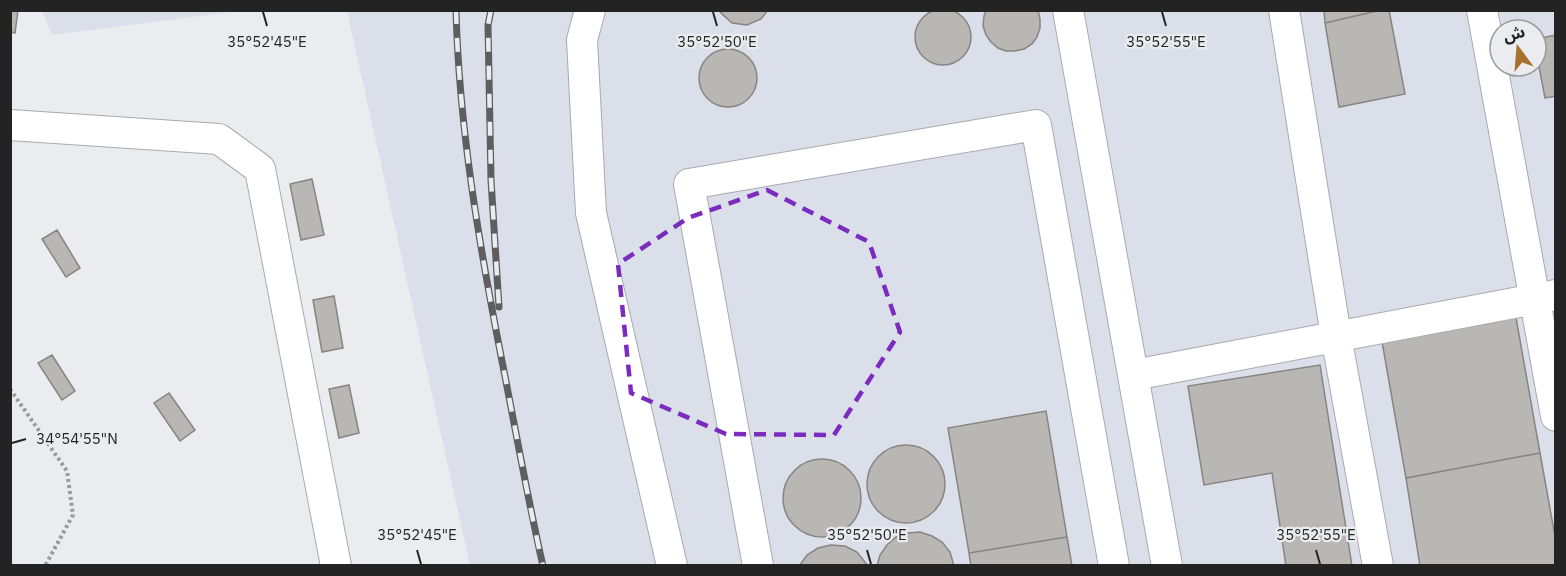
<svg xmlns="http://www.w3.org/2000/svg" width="1566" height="576" font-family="'IBM Plex Sans','Noto Sans Arabic',sans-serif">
	<rect width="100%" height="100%" fill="#ebecef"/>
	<path fill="#dbdfe9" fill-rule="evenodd" d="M42,11h196l-186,24z
		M347,11h1208v554h-1085zM1500,30h36v36h-36z"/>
	<path fill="#b9b7b4" stroke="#878582" stroke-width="1.5" d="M915 37a28 28 0 1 1 56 0a28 28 0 1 1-56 0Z
		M10,10h8l-3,23 -5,-1z
		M719,10h49l-7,9 -14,6 -15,-2 -11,-10z
		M986,10h52l2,9v9l-3,9 -5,7 -8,5 -9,2h-9l-8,-3 -7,-6 -5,-7 -3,-9 1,-10z
		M1324,10h57l-56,13z
		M1381,10h8l16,84 -66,13 -14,-84z
		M1556,35v61l-11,2 -9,-47v-12z
		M699 78a29 29 0 1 1 58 0a29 29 0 1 1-58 0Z
		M312,179l12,56 -23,5 -11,-56z
		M57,230l23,38 -14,9 -24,-38z
		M334,296l9,52 -21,4 -9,-52z
		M1515,312l25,141 -134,25 -25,-142z
		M52,355l23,36 -13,9 -24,-37z
		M1320,365l32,201h-66l-14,-93 -68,12 -16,-99z
		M349,385l10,48 -20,5 -10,-49z
		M169,393l26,37 -15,11 -26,-38z
		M1046,411l21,126 -98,16 -21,-125z
		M867 484a39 39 0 1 1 78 0a39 39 0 1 1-78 0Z
		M1540,453l16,89v24h-136l-14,-88z
		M783 498a39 39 0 1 1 78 0a39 39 0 1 1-78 0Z
		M920,532l12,4 10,6 8,10 4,14h-77l3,-11 7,-10 9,-8 12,-4z
		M1067,537l5,29h-101l-2,-13z
		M831,545l14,1 12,6 11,14h-69l8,-11 11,-7z"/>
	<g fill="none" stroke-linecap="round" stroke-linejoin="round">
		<g stroke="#a9aaae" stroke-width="32">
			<path id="minor" d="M590,10l-8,30 9,173 81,353
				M1068,10l99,556
				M1284,10l52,326 42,230
				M1482,10l74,406
				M10,125l209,14 41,30 76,397
				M1134,375l422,-80
				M758,566l-69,-382 347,-59 78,441"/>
		</g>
		<path stroke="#999a9c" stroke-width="4" stroke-dasharray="3 3" stroke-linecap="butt" d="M10,389l57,82 6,44 -28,51"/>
		<use href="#minor" stroke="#fff" stroke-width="30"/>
		<g stroke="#5e5e60" stroke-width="7">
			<path id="rail" d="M456,10c3,117 23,233 45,346 14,70 26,140 42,210
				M491,10l-3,15 3,155 8,127"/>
		</g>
		<use href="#rail" stroke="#ebecef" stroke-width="4.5" stroke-dasharray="14" stroke-linecap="butt"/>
	</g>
	<path fill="none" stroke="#7b2cbf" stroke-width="4.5" stroke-dasharray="12 8" stroke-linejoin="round" d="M767,190l102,52 31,90 -66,103 -108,-1 -95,-41 -13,-129 70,-46z"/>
	<path fill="none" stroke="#232324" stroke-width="2" d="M263,12l4,14M713,12l4,14M1162,12l4,14M12,443l14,-4M417,550l4,14M867,550l4,14M1316,550l4,14"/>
	<g font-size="15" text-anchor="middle" fill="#232324" stroke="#ebecef" stroke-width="4.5" stroke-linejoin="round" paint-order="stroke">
		<text x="267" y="47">35°52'45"E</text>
		<text x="717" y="47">35°52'50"E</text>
		<text x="1166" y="47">35°52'55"E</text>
		<text x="77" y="444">34°54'55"N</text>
		<text x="417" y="540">35°52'45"E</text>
		<text x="867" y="540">35°52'50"E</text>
		<text x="1316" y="540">35°52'55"E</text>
	</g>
	<rect width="1566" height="576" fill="none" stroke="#232324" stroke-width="24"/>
	<g transform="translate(1518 48) rotate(344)"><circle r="28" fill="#ebecef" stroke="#9b9c9e" stroke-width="1.5"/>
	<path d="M0-4.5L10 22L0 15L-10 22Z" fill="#a8702e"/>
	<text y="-9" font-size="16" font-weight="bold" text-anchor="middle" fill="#232324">ش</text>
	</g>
</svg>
